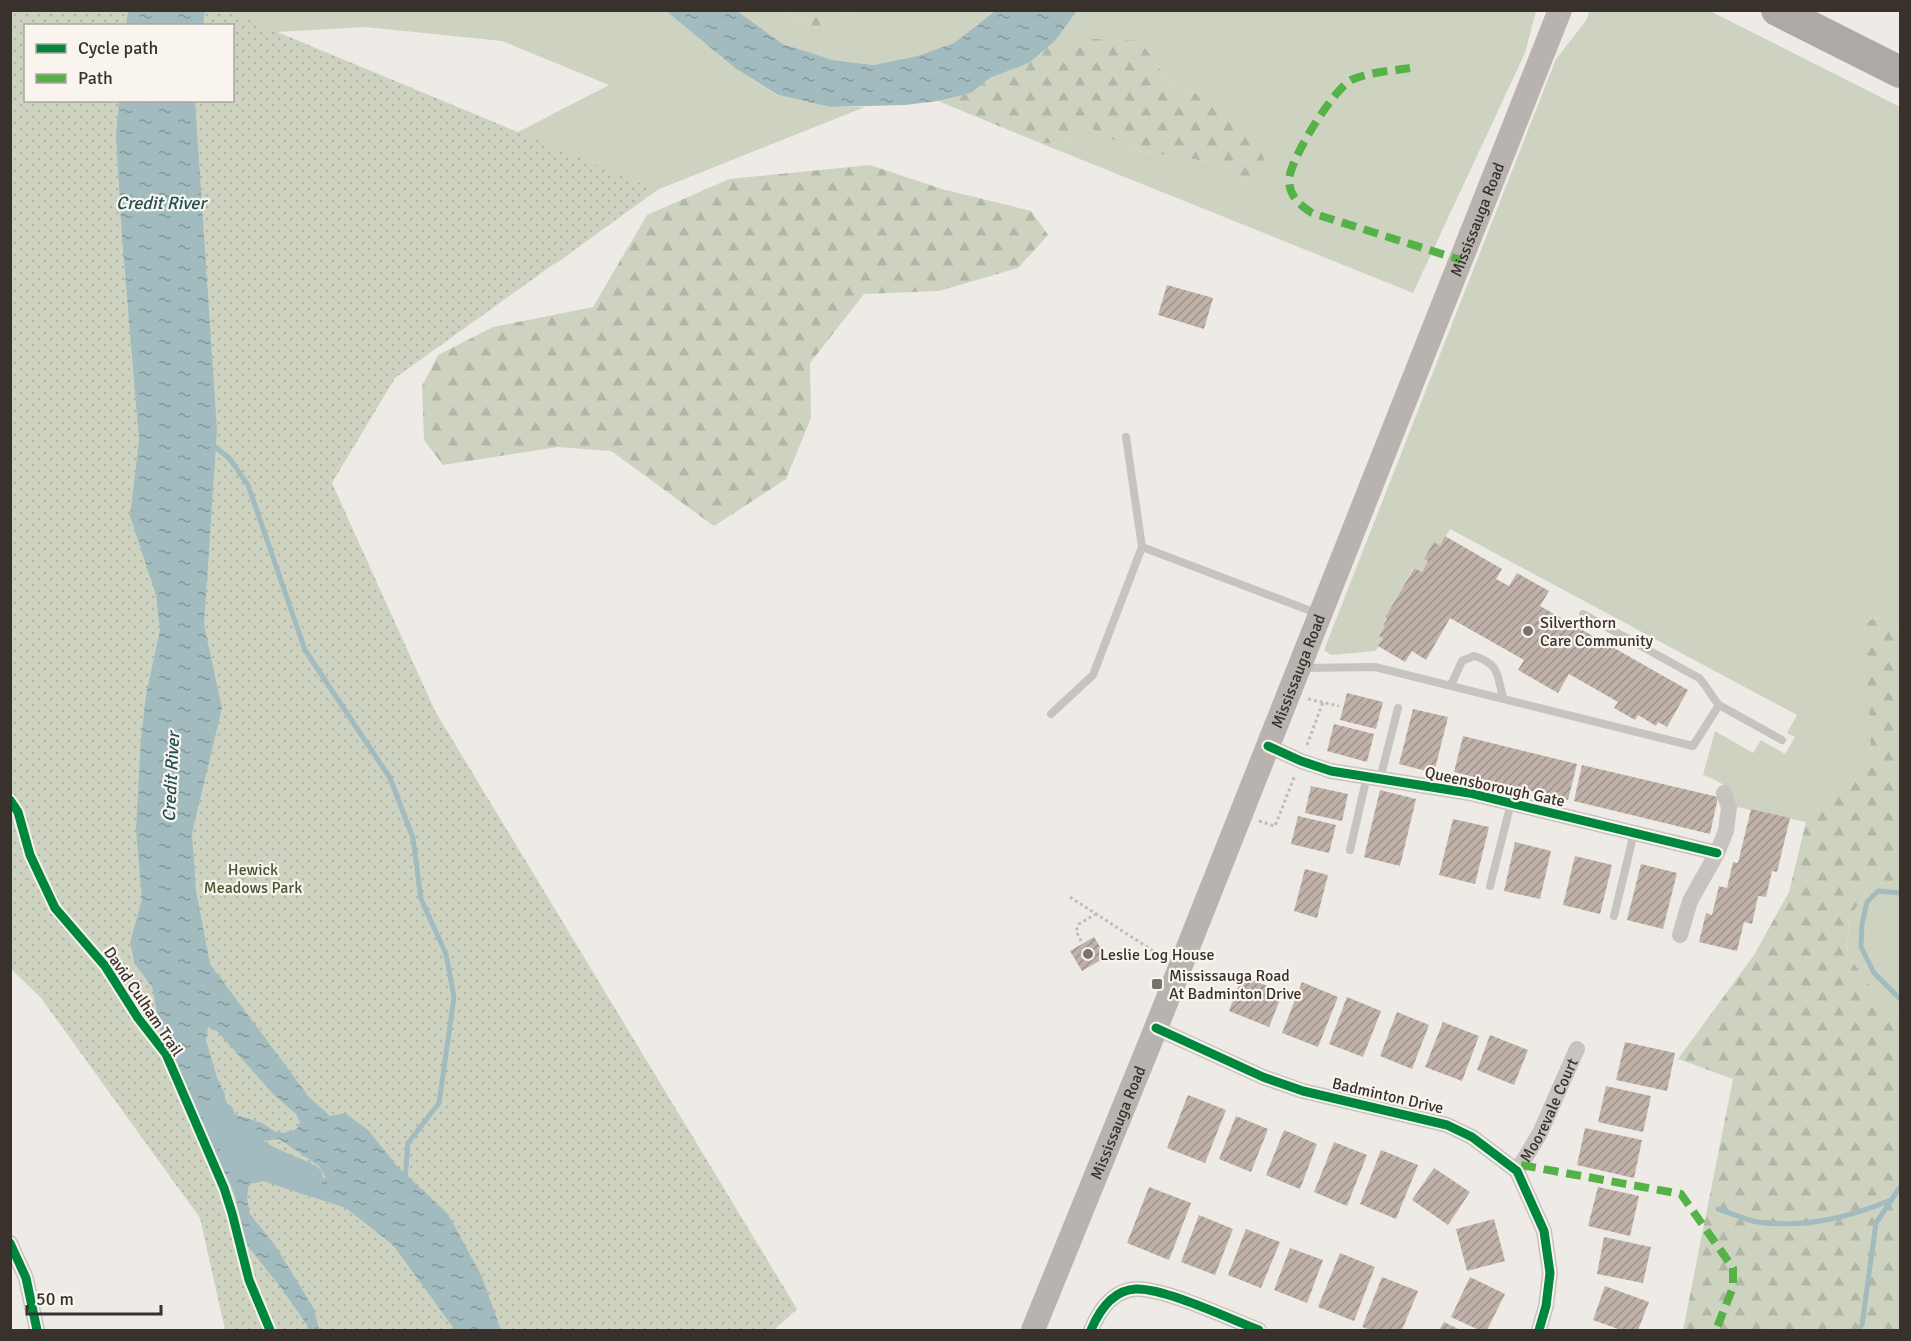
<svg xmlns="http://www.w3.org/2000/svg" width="1911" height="1341" font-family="Signika,sans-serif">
	<defs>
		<pattern id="forest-firs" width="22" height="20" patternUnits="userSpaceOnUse" patternTransform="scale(1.5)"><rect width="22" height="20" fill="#ced3c1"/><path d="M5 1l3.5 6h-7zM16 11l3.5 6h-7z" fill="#b2b6a6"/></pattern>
		<pattern id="park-dots" width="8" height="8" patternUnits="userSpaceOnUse" patternTransform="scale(1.5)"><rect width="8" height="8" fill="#ced3c1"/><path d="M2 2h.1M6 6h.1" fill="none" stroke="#b2b6a6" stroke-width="1.8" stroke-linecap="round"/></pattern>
		<pattern id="water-ripples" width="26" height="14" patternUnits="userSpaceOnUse" patternTransform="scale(1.5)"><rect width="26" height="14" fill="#a2bbbe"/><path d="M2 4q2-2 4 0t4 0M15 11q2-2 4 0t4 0" fill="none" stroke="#85999b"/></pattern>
		<pattern id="building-hatch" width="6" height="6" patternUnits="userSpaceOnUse" patternTransform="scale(1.5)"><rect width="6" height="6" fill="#c0b2a9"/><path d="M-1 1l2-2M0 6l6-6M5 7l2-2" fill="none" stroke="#9d918a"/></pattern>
	</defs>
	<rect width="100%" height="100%" fill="#eeebe6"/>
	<path fill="#ced3c1" d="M205,10l461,1 69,57 42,27 53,12h35l-208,83 -103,75 20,-24 -289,12 324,-168 -107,-44 -137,-14 -105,6 -28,-7h-29z
		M737,11h46l32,17 41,-17h139l-41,32 -37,13 -44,9 -40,-5 -50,-16z
		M1077,11h459l-11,42 -112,240 -373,-150 17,1 35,-15 44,22 84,12 32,22 -39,-85 -43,-16 -30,-44 -85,1z
		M1590,11h120l190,96v525l-24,-14 -10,4 5,133 -65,67 -69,-15c-3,-20 -17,-25 -34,-32l12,-44 38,22 8,-13 24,14 10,-17 -8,-4 10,-18 -347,-186 -10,17 -6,-4 -9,17 3,2 -6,11 -9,-4 -27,50 -3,7 2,1 -6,10 4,2 -7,13 -45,4 -7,-5 232,-591 29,-37z
		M1900,881v130l-19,-11 -34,-46 2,-35 21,-34z"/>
	<path fill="url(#forest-firs)" d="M783,11h73l-41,17z
		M1096,39l44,1 30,44 43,16 36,25 19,43 -16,17 -32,-22 -84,-12 -44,-22 -35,15 -17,-1 -102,-42 33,-8 19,-15 39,-15 26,-22z
		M870,165l72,24 89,22 17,24 -30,33 -79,23 -75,3 -54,69 1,55 -25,61 -72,47 -103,-75 -53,-4 -115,18 -19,-25 -2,-54 16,-31 55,-28 100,-20 54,-92 82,-36z
		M1876,618l24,14v249l-30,4 -21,34 -2,35 34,46 19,11v319h-217l50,-251 -55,-20 76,-104 35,-63 17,-70 65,-67 -6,-133z"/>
	<path fill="url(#park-dots)" fill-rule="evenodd" d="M10,11h217l430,179 -262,188 -63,105 103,228 362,598 -23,21h-549l-25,-112 -159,-220 -30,-29zM26,26h206v74h-206z"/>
	<path fill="url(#water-ripples)" fill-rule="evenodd" d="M128,11v-1l77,1 -2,14h-77z
		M666,11h71l46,33 50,16 40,5 44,-9 37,-13 41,-32h82l-22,30 -26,22 -39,15 -19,15 -33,8 -33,4 -75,2 -52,-12 -43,-27z
		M119,101h76l22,329 -13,195 18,83 -30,125 4,58 14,73 99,133 21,19 15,-3 23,17 29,36 51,48 34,63 19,53h-46l-62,-85 -47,-37 -83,-27 -14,3 -2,14 3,16 25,31 39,64 5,21h-11l-1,-5 -25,-36 -35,-44 -13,-52 -73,-160 -9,-46 -17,-23 -5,-21 12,-44 -6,-69 5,-92 5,-43 14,-65 -4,-35 -26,-79 9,-76 -17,-203 -6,-102zM208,1027l10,5 55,62 23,20 4,8 -3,7 -14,4 -9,-2 -12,-8 -28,-9 -9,-11v-9l-8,-16 -11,-38zM279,1139l40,27 7,12 -17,-3 -21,-11 -4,3 -11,-5 -19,1 -14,-11v-2h9l14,-4 1,-5z"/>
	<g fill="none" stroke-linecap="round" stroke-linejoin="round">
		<path stroke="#a2bbbe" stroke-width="5" d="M210,443l19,15 19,27 57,165 85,128 23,60 8,61 25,55 8,43 -15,106 -31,40 -3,37
			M1900,893l-22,-2 -11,11 -5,22 -1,23 13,26 26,26
			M1718,1209c13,4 27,11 40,13 47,6 90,-4 133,-22
			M1858,1330l4,-5 14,-102 24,-36"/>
		<path stroke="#a2bbbe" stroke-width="32" d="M219,1117c8,33 60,49 88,62"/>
	</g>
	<path fill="url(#building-hatch)" d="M1167,285l46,13 -9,31 -46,-14z
		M1445,536l57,33 -6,10 13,7 8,-13 32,18 -9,15 148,84 -21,37 -9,-5 -2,4 -18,-11 -3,5 -21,-12 4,-6 -49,-28 -11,19 -40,-23 6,-10 -74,-42 -24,42 -14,-9 -7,11 -27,-16 5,-8 -4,-2 6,-10 -2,-1 4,-6 -2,-1 29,-50 8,4 6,-11 -4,-2 10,-17 6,4z
		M1347,693l36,9 -7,27 -36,-9z
		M1413,709l35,8 -14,56 -35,-9z
		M1334,724l40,10 -7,28 -40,-11z
		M1463,736l114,28 -9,36 -114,-28z
		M1582,765l136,32 -8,37 -136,-33z
		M1311,786l37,8 -6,27 -37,-8z
		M1380,790l36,9 -16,67 -36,-9z
		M1751,809l39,9 -13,54 -5,-1 -6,26 -8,-1 -6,28 -8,-2 -7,29 -38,-9 7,-29 6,2 7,-29 8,2 6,-26 5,1z
		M1298,816l38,9 -7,28 -38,-9z
		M1453,819l36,8 -14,57 -36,-9z
		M1515,842l36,9 -11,48 -36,-8z
		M1575,856l37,9 -12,49 -37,-9z
		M1641,864l36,9 -14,56 -36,-9z
		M1305,869l23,6 -11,43 -23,-7z
		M1094,937l12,20 -24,14 -12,-20z
		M1242,976l41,16 -14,35 -40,-16z
		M1302,982l36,15 -20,50 -36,-14z
		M1347,997l34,14 -18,46 -34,-13z
		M1397,1012l32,13 -17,44 -32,-13z
		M1443,1022l36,14 -17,45 -37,-14z
		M1490,1035l38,15 -14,35 -37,-15z
		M1625,1042l50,11 -8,38 -51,-11z
		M1606,1086l45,10 -8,36 -45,-10z
		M1188,1095l38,15 -21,53 -38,-15z
		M1236,1116l32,13 -17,43 -32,-13z
		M1585,1128l57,12 -8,38 -57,-13z
		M1284,1130l33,14 -17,45 -34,-14z
		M1334,1142l33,13 -20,51 -33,-14z
		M1381,1150l37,15 -22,54 -36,-15z
		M1434,1168l36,24 -22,33 -36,-25z
		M1149,1187l42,16 -22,57 -42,-17z
		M1598,1187l41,9 -9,40 -42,-10z
		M1199,1215l34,14 -18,46 -34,-13z
		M1494,1219l11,42 -38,10 -11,-42z
		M1246,1229l34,13 -19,46 -33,-13z
		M1604,1237l47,10 -8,36 -46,-9z
		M1290,1248l33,12 -16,43 -33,-13z
		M1340,1253l35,14 -21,54 -36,-14z
		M1382,1277l36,14 -16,39h-31l-9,-3z
		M1470,1277l35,17 -18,36h-8l-28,-13z
		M1605,1286l44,16 -11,28h-17l-28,-10z
		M1444,1322l16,8h-21z"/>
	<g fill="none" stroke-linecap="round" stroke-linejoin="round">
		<path stroke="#c0bcb6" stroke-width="3" stroke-dasharray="3 3" stroke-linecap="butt" d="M1308,699l31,7
			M1307,745l16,-43
			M1259,821l16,5 20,-51
			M1070,897l94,61
			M1081,941l-5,-10 3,-7 17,-10"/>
		<path stroke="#c7c3be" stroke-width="8" d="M1126,437l16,110
			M1583,614l116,64c8,8 12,18 20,27l63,35
			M1302,668l73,-1 318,79 26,-41
			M1451,685l11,-24 12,-5c26,8 23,19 29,42
			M1051,714l42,-39 49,-128 177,67
			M1380,779l18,-71
			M1350,850l17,-74
			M1490,886l21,-83
			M1614,916l20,-83"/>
		<g stroke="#c7c3be" stroke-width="16">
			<path d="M1268,746l33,15 30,10 138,22 248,60"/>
			<path d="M1680,935l10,-34 27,-48 9,-22 3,-24 -5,-14"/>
			<path d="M1156,1028l107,49 40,14 144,34 25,12 45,34 27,60 6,42 -4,33 -7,24"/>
			<path id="s1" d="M1517,1171l23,-38 37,-84"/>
			<path d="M10,1243l16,35 11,52"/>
			<path d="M1091,1330c8,-19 22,-40 45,-41 29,-1 94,30 123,41"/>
		</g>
		<path stroke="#b8b3ae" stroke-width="24" id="s2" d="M1033,1330l123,-302 404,-1018"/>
		<path stroke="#adaaa5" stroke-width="32" d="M1777,10l123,62"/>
		<path stroke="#56b246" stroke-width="8" stroke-dasharray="15 8" stroke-linecap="butt" d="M1410,68c-19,3 -41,4 -59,12 -18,10 -62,80 -62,101 1,16 11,24 23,32l149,47
			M1521,1165l160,29 52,74v19l-17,43"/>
		<g stroke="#f9f5ee" stroke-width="13">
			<path id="cycleway" d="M1268,746l33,15 30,10 138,22 248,60
				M10,800l8,12 12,43 25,53 50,58 33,52 28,36 58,134 8,25 17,67 21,50
				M1156,1028l107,49 40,14 144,34 25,12 45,34 27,60 6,42 -4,33 -7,24
				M10,1243l16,35 11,52
				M1091,1330c8,-19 22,-40 45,-41 29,-1 94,30 123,41"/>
		</g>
		<use href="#cycleway" stroke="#00873e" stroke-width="9"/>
	</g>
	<g fill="#78726d" stroke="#f9f5ee" stroke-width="2">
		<circle cx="1528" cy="631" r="6"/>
		<circle cx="1088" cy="954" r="6"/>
		<rect x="1151" y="978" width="12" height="12" rx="3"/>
	</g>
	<g text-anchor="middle" stroke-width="4.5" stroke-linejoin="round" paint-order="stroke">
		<g font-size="16" fill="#39312c" stroke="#f9f5ee">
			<text dy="6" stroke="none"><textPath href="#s2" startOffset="1196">Mississauga Road</textPath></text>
			<text dy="6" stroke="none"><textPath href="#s2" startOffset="710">Mississauga Road</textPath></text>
			<text transform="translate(1495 786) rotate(12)" y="6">Queensborough Gate</text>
			<text transform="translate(144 1001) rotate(56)" y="6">David Culham Trail</text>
			<text transform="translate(1388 1095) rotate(13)" y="6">Badminton Drive</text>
			<text dy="6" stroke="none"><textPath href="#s1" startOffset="69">Moorevale Court</textPath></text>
			<text dy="6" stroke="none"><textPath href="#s2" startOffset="224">Mississauga Road</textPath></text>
		</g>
		<g font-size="16" fill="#39312c" stroke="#f9f5ee" text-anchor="start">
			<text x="1540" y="628">Silverthorn<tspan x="1540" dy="18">Care Community</tspan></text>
			<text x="1100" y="960">Leslie Log House</text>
			<text x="1169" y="981">Mississauga Road<tspan x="1169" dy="18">At Badminton Drive</tspan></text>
		</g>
		<g font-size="16" fill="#445531" stroke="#f9f5ee">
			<text x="253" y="875">Hewick<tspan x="253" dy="18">Meadows Park</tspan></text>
		</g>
		<g font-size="18" font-style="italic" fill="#244f57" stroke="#f9f5ee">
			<text x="161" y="209">Credit River</text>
			<text transform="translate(171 777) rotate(-87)" y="6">Credit River</text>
		</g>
	</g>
	<rect width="1911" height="1341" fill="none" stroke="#39312c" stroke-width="24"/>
	<rect x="24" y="24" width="210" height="78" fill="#f9f5ee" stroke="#aca7a0" stroke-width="1.5"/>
	<rect x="36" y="44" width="30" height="9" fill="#00873e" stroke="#aca7a0" stroke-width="1.5"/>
	<text x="78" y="54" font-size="18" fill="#39312c">Cycle path</text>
	<rect x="36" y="74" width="30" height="9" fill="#56b246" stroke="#aca7a0" stroke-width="1.5"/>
	<text x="78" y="84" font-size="18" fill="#39312c">Path</text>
	<path d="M27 1305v9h134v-9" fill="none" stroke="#39312c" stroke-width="3"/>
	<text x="36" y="1305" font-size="18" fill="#39312c" stroke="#f9f5ee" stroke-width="4.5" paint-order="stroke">50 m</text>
</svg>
